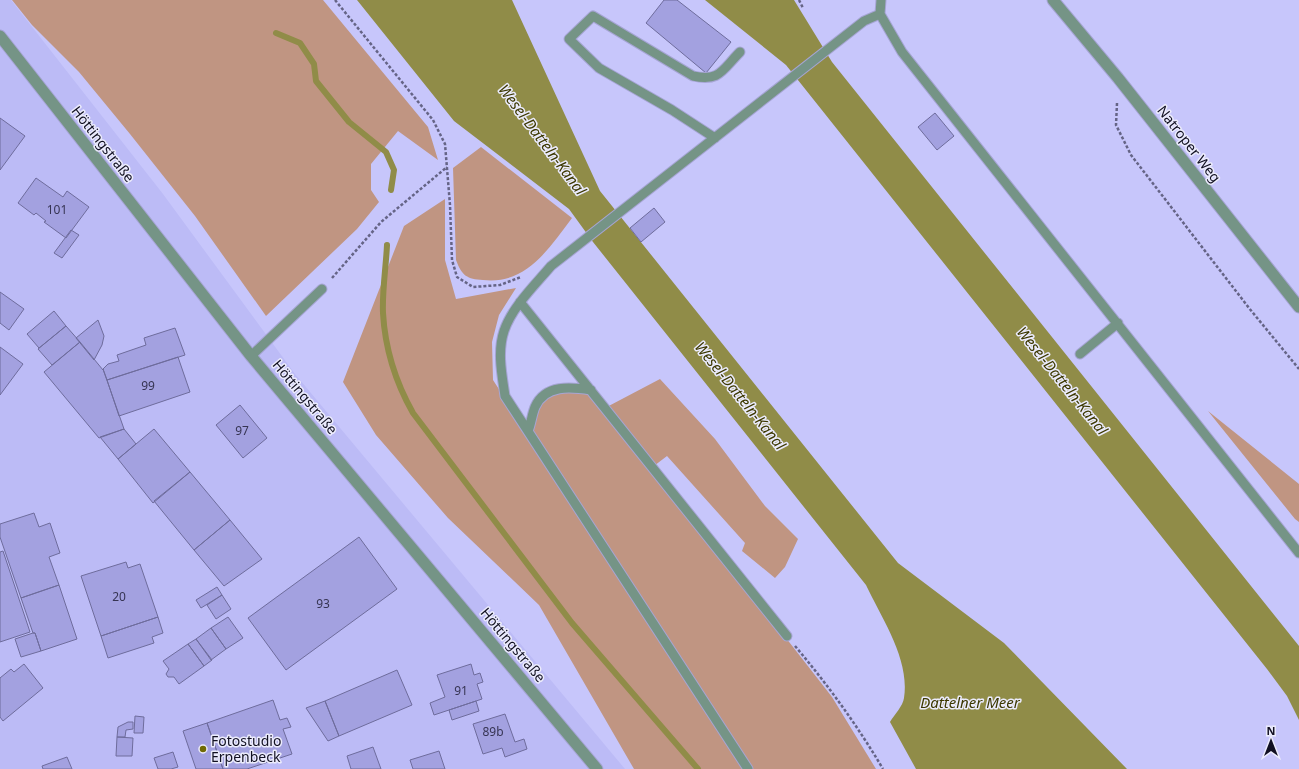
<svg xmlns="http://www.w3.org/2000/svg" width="1299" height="769" font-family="'Noto Sans',sans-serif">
	<rect width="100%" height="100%" fill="#c7c6fb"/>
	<path fill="#bcbbf6" d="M0,0h11l152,194 132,180 330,395h-625z"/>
	<path fill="#c09582" d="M12,0h311l105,127 10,33 -40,-29 -27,33v26l8,12 -22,27 -91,87 -71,-100 -65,-82 -51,-62 -47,-47z
		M481,147l91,71c-23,30 -45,67 -89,62 -16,-1 -21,-4 -27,-20l-3,-92z
		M445,199v61l11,39 60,-11 -17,27 -7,27 1,38 251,389h-110l-95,-164 -91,-87 -72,-83 -33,-53 61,-156z
		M660,379l55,60 50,67 33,33 -13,28 -10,11 -33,-27 3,-8 -78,-87 -17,13 100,123 82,105 44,72h-124l-220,-339 5,-23 15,-15h37l14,17z
		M1208,411l91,73v38l-4,-3z"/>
	<path fill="#908c48" d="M357,0h155l88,191 298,372 106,80 123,126h-211l-26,-47c4,-7 13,-16 14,-24 6,-39 -22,-79 -38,-113l-273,-343 -24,-33 -115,-88z
		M705,0h89l38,62 467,584v74l-12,-24 -20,-27 -481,-604z"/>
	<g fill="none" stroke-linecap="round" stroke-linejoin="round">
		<path stroke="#908c48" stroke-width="6" d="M276,33l24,10 14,21 2,17 33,41 37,30 8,18 -3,20
			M387,245c-1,22 -5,46 -4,68 2,35 13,70 30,100l159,210 126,146"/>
	</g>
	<path fill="#a3a1e0" stroke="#6e6c9c" d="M664,0h13l54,42 -25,31 -60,-50z
		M935,113l19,23 -17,14 -19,-23z
		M0,118l25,18 -25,34z
		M36,178l27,19 4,-6 22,16 -23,31 -22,-16 2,-1 -10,-8 -2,2 -16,-12z
		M654,208l11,14 -24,20 -11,-14z
		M71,230l8,5 -17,23 -8,-5z
		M0,292l24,17 -15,21 -9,-7z
		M54,311l12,15 -27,22 -12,-14z
		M98,320l6,16 -2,9 -8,15 -18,-22z
		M66,326l14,16 -28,23 -14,-16z
		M175,328l10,27 -78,25 -4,-11 5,-5 11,-3 -2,-6 29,-10 -2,-7z
		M80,342l23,28v-1l21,60 -25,9 -55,-66z
		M0,347l23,17 -23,31z
		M178,357l12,35 -71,24 -12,-36z
		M240,405l27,33 -24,20 -27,-33z
		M124,429l12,15 -18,15 -18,-22z
		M154,429l36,43 -37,31 -35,-44z
		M190,472l40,48 -36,30 -40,-49z
		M34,513l5,14 11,-4 10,30 -11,4 10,28 -38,13 -21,-61v-13z
		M230,520l32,39 -38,27 -30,-36z
		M359,537l38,52 -111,81 -38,-52z
		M3,551l27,81 -30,10v-90z
		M126,562l2,6 12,-4 18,53 -57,19 -20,-60z
		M59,585l18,54 -36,12 -6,-18h-2l-12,-35z
		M217,587l5,8 -21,13 -5,-8z
		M222,595l9,14 -15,10 -9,-14z
		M158,617l5,16 -11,4 2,6 -46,15 -7,-22z
		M228,617l15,21 -17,11 -15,-21z
		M211,628l15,21 -15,11 -15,-21z
		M33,633h2l6,18 -20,6 -6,-18z
		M196,639l16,21 -8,6 -16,-22z
		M188,644l16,22 -25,18 -5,-7h-6l-2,-3 3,-5 -6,-8z
		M24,664l19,24 -40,33 -3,-4v-39l11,-9 3,3z
		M471,664l3,11 6,-2 3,9 -6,2 5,15 -48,16 -4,-12 15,-6 -8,-22z
		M397,670l15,35 -73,31 -14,-35z
		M273,700l7,20 7,-2 4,9 -8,2 9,25 -45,15h-24l-16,-46z
		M325,701l14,35 -11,5 -22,-33z
		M476,701l3,10 -27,9 -3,-10z
		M505,714l10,28 9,-3 3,10 -22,8 -3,-9 -19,6 -10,-30z
		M135,716l9,1 -1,16h-9z
		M128,722h5v7l-7,1 -1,7h-8l1,-10z
		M207,723l16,46h-27l-13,-38z
		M117,737l16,1 -1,18h-16z
		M373,747l8,22h-30l-4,-13z
		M439,751l6,18h-32l-3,-9z
		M173,752l5,15 -7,2h-13l-4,-11z
		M67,757l5,12h-29l-1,-3z"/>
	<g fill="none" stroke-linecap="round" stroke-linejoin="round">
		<g stroke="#a6a5d4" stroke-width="11">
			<path id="service" d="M881,0l-1,14 22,38 397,501
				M715,138l-43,-28 -73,-42 -30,-29 24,-23 100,60c27,6 29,-6 47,-24
				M520,302l267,334
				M1080,354l38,-31
				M251,356l71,-67
				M528,431c3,-7 4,-17 7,-24 10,-23 36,-20 56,-17
				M748,769l-243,-373c-3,-21 -8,-44 -1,-65 8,-24 31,-46 47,-65l313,-245 16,-7"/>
		</g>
		<g stroke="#a6a5d4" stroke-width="13">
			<path id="minor" d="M1053,0l65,78 181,229
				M0,36l251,320 346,413"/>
		</g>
		<path stroke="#656486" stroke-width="2.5" stroke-dasharray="3 2" stroke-linecap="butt" d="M335,0l98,120 12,24 5,61 2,55 5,17 16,10 27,-2 21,-8
			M799,0l4,8
			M1117,103l-1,22 15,30 118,153 50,61
			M332,278l49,-56 66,-55
			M795,646c33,39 62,79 88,123"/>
		<use href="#service" stroke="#759486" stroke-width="9"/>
		<use href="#minor" stroke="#759486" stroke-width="11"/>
	</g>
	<circle fill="#706a04" stroke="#ebebfc" stroke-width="1.5" cx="203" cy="749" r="4"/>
	<g text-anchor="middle" stroke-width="3" stroke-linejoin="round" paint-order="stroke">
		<g font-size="12" fill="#363452">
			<text x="57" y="214">101</text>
			<text x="148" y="390">99</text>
			<text x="242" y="435">97</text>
			<text x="119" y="601">20</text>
			<text x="323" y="608">93</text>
			<text x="461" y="695">91</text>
			<text x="493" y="736">89b</text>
		</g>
		<g font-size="14" fill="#111022" stroke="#ebebfc">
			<text transform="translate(103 144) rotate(52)" y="5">Höttingstraße</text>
			<text transform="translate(1189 144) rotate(52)" y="5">Natroper Weg</text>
			<text transform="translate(305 397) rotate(50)" y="5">Höttingstraße</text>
			<text transform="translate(513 645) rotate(50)" y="5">Höttingstraße</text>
		</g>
		<g font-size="14" fill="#111022" stroke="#ebebfc" text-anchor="start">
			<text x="211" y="746">Fotostudio<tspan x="211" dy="16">Erpenbeck</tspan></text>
		</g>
		<g font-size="15" font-style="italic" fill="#3c3800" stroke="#ebebfc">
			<text transform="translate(542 140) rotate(53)" y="5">Wesel-Datteln-Kanal</text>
			<text transform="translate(1062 381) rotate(51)" y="5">Wesel-Datteln-Kanal</text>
			<text transform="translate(740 396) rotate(51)" y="5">Wesel-Datteln-Kanal</text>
			<text x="970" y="708">Dattelner Meer</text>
		</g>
	</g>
	<g transform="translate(1271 741)" stroke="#ebebfc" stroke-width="3" paint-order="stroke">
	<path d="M0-3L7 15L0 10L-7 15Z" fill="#111022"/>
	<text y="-6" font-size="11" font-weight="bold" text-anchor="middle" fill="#111022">N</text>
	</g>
</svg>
